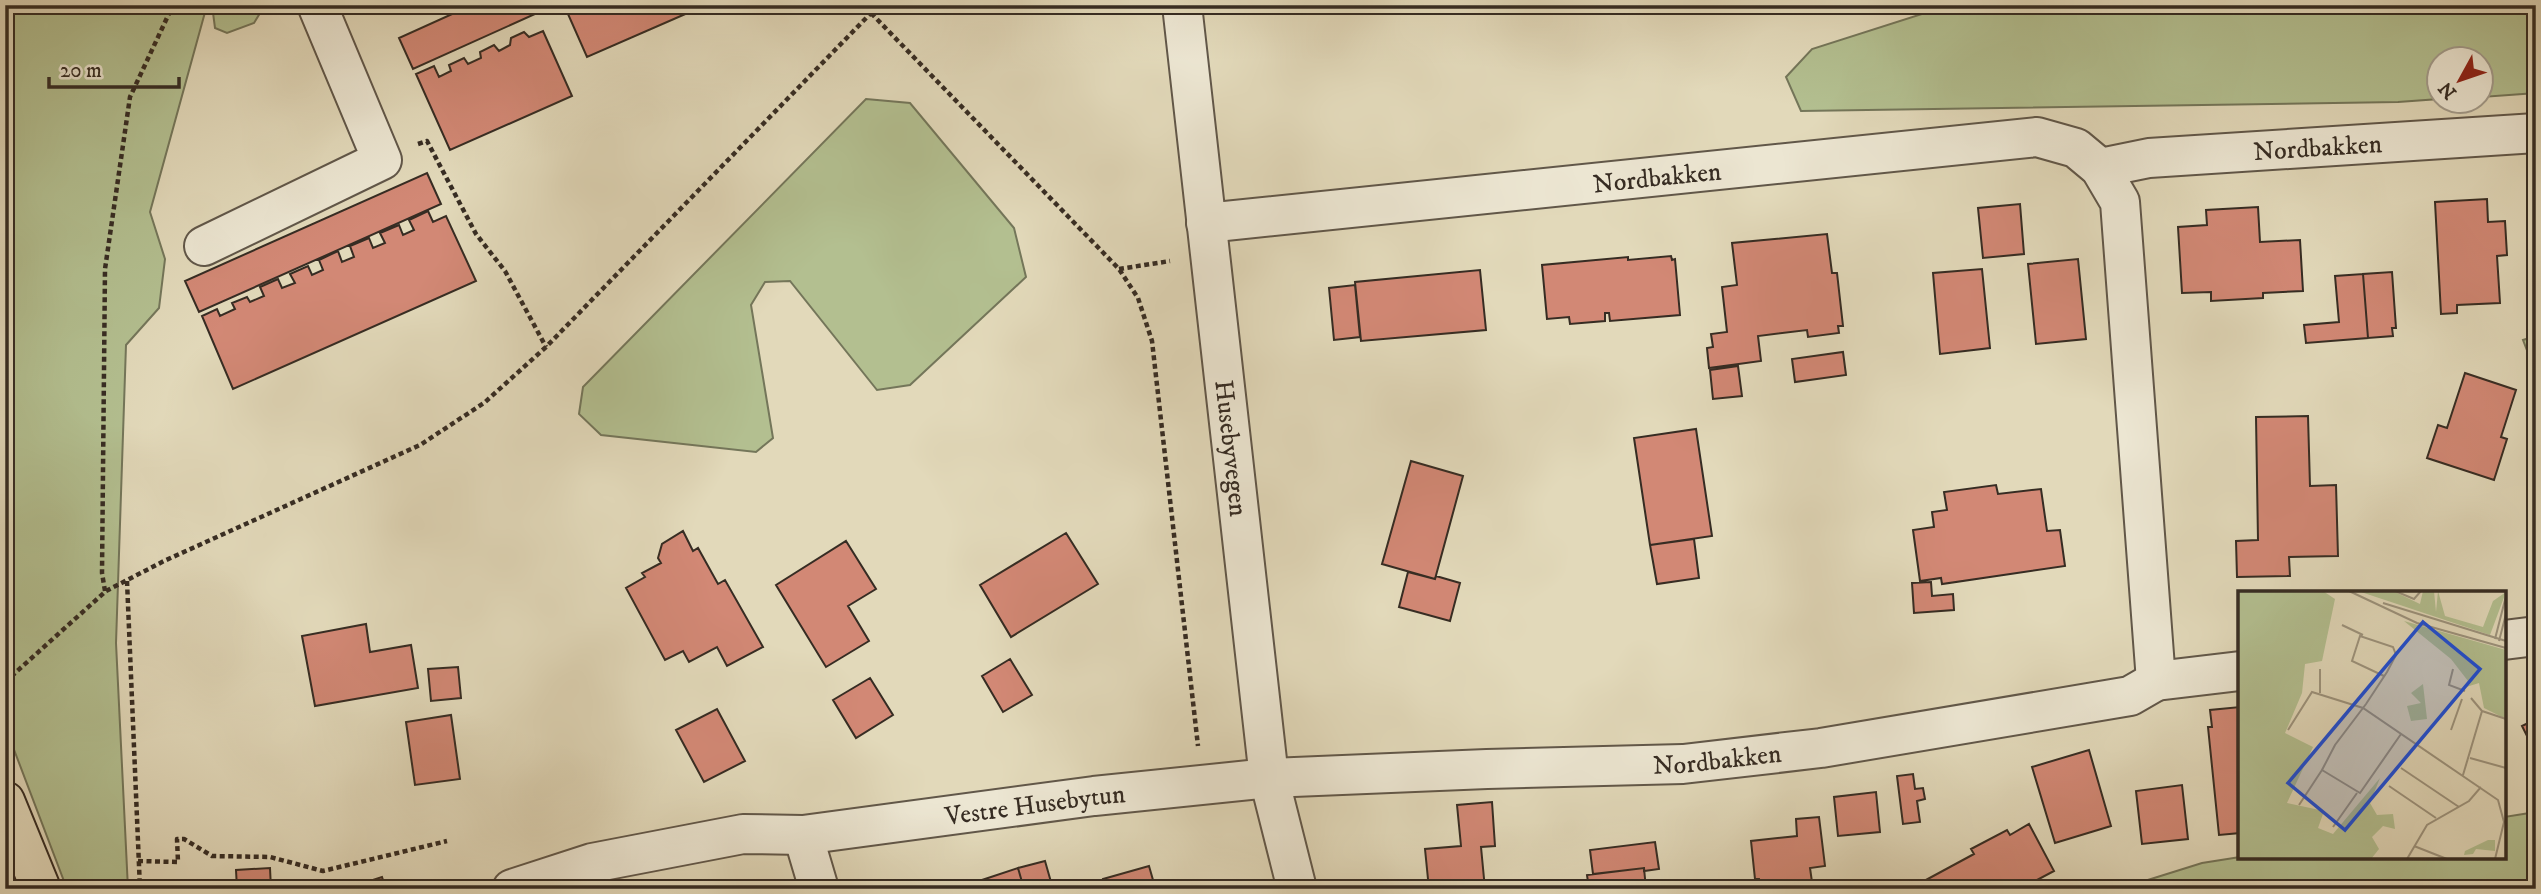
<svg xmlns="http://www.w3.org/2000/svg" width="2541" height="894" font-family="'IM FELL DW Pica',serif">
	<rect width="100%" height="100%" fill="#e2d9ba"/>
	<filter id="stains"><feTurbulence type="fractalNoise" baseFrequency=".00286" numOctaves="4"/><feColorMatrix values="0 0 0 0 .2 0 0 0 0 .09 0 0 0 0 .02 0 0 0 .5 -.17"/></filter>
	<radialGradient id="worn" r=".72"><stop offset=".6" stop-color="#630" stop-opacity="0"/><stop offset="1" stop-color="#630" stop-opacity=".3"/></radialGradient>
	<path fill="#b3bf90" stroke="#74765a" stroke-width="2" d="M5,5h202l-57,207 15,47 -6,49 -33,37 -10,298 12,246h-61l-62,-163z
		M212,5h53l-11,18 -27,10 -12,-5z
		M1950,5h586v88l-54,4v-37h-42l-1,39 -41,3 -597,9 -15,-34 26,-28z
		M866,99l44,4 104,125 12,49 -116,108 -33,5 -87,-109 -25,1 -14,23 22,133 -17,14 -155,-17 -22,-21 4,-27z
		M2536,336v38l-13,-34z
		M2536,812v77h-417l83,-26 38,-6h264v-40z"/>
	<path fill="#d28875" stroke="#362c23" stroke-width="2" d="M472,5h59l4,9 -122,55 -14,-31z
		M564,5h142l-119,52z
		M543,31l29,65 -122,54 -34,-76 18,-8 5,11 12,-6 -2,-6 15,-7 4,6 13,-6 -1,-6 14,-7 5,6 11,-6 1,-7 13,-6 5,5z
		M427,173l14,31 -242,108 -14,-31z
		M2487,199l1,23 17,-1 2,34 -10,1 3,47 -43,2v8l-16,1 -6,-112z
		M2020,204l4,50 -41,4 -5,-50z
		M2258,207l2,35 40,-2 3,51 -40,2v5l-52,3v-9l-29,1 -4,-66 29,-2 -1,-15z
		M428,211l5,11 13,-6 30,65 -243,108 -31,-73 15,-7 3,7 15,-7 -3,-6 15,-6 3,5 14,-6 -4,-9 18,-8 4,9 13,-5 -5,-9 18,-8 4,9 11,-5 -4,-10 19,-9 4,11 12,-5 -4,-11 19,-8 4,10 12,-5 -5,-10 19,-8 4,10 11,-5 -5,-10z
		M1827,234l5,39h5l6,53h-5l1,7 -31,4 -1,-7 -49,6 3,25 -52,7 -2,-20 6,-1 -2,-13 16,-2 -5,-45 15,-2 -5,-42z
		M1671,256l1,4 3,-1 5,56 -70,6 -1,-8h-4v8l-35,3 -1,-7 -22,2 -5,-54 86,-8v3z
		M2078,259l8,80 -50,5 -8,-80z
		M1982,269l8,79 -50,6 -7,-81z
		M1480,270l6,60 -125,11 -6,-59z
		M2392,272l4,56h-4l1,8 -25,2 -5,-64z
		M2363,274l5,64 -62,5 -2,-18 35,-3 -4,-46z
		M1355,285l5,52 -26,3 -5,-52z
		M1843,352l3,23 -51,7 -3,-23z
		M1738,366l4,30 -29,3 -3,-29z
		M2465,373l51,17 -15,47 6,2 -13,41 -67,-22 11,-33 9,3z
		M2308,416l2,70 26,-1 2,71 -49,1 1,19 -53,1 -1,-36 22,-1 -2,-123z
		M1696,429l16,107 -62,9 -16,-107z
		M1411,461l52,15 -28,103 -53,-15z
		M1996,485l2,9 43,-5 6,42 13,-1 5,36 -123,18 -1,-6 -21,3 -7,-51 21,-3 -2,-15 15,-2 -3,-18z
		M683,531l10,20 5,-3 20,36 7,-4 38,67 -36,19 -10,-19 -28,15 -6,-11 -18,9 -39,-72 19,-11 -3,-4 19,-10 -3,-5 4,-14z
		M1066,533l32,51 -87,53 -31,-52z
		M1694,539l5,39 -42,6 -7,-39z
		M846,541l30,48 -28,17 21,35 -43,26 -50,-82z
		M2527,543h9v42l-8,1z
		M1408,572l27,7 1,-3 24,7 -10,38 -51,-14z
		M1931,582l1,14 21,-2 1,16 -40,3 -2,-30z
		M366,624l4,28 41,-7 7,43 -103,18 -13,-70z
		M1010,659l22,36 -29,17 -21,-36z
		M458,667l3,31 -30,3 -3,-32z
		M870,678l23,37 -37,23 -23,-38z
		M2240,707v126l-21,2 -11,-108h4l-2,-17z
		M717,709l28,52 -41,21 -28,-52z
		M451,715l9,64 -45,6 -9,-63z
		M2536,719v35l-14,-28z
		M2089,750l22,76 -56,17 -23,-76z
		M1913,774l2,15 8,-1 2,11 -8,2 3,21 -17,2 -6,-48z
		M2182,785l6,54 -46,5 -6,-53z
		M1876,792l4,40 -42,4 -4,-39z
		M1492,802l3,44 -14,1 4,42h-56l-4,-40 36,-3 -4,-41z
		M1819,817l6,49 -15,2 3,21h-58v-3h5l-1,-7h-4l-4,-38 46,-5 -1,-17z
		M2029,824l25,47 -19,10 1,3 -8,5h-100l-4,-8 50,-27 -3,-5 36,-19 3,5z
		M1655,842l4,27 -15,2v-3l-51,6 -3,-24z
		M1045,861l8,28h-29l-6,-21z
		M1149,866l6,21 5,-2 1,4h-56l-2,-10z
		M270,868l1,21h-34l-1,-19z
		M1018,868l6,21h-46l-2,-7z
		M1644,868l2,21h-57l-2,-14z
		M382,877l4,12h-41z"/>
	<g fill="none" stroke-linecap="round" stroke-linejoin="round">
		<g stroke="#615749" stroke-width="42">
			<g id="minor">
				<path id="s1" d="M1182,5l87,773 28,111"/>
				<path id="s2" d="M2100,168l49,-10 387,-25"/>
				<path d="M204,246l178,-86 -65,-155"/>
				<path d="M2504,640l32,-4"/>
				<path d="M2156,681l84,-10"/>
				<path d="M803,835l16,54"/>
				<path id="s3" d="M512,889l80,-26 151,-29 60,1 291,-39 175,-18 218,-9 196,-5 138,-16 309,-52 26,-15 -36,-479 -20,-34 -24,-20 -39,-11 -831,86"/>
			</g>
		</g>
		<g stroke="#362c23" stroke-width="42">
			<path id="major" d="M5,801l36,88"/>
		</g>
		<path stroke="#362c23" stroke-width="4.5" stroke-dasharray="5 3.5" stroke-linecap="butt" d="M869,5l2,8 248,256 19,29 14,43 46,405
			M418,144l9,-3 49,93 29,37 41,76
			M1119,269l51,-8
			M127,581l13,308
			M105,591l-3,-18 3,-304 25,-172 43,-92
			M5,682l101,-91 58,-30 256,-116 64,-42 62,-56 325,-334 85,-8
			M138,861l40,1 -1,-23h7l28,17 58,1 53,14 124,-30"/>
		<use href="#minor" stroke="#ece6d2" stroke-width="38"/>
		<use href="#major" stroke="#e2d9ba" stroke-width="38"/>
	</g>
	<g text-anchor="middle" stroke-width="7" stroke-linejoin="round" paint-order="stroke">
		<g font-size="26" fill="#362c23" stroke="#ece6d2">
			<text dy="9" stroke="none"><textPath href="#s2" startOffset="219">Nordbakken</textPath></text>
			<text transform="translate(1657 177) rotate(-6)" y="9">Nordbakken</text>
			<text dy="9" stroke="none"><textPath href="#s1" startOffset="446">Husebyvegen</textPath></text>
			<text dy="9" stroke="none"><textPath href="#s3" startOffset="1216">Nordbakken</textPath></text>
			<text dy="9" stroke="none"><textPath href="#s3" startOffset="532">Vestre Husebytun</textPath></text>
		</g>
	</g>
	<g transform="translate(2238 591)">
		<rect width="268" height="268" fill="#e2d9ba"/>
		<path d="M0,0h85l12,8 -13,62 -17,3 -3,29 -17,40 28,14 -26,56 37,8 -6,17 15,6 47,-56 -10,25 7,12 16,-1 2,15 -12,-3 -11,11 7,12 -8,10h-133zM120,0h35l27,13 3,-13h11l2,21 2,-21 7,25 38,11 10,-26 13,-9 -16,43zM166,30l102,29v69l-22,-11 -5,-25 -13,4 2,-6 -17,-22zM185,93l4,35 -16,2 -4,-15 14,-3 -10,-10zM250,249h7v11l-19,-2 -3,5 -9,1 1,-4z" fill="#b3bf90"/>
		<path fill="none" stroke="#9d947e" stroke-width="2" d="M111,0l68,32 89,25M157,0l19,8 7,-8M145,12l123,38M104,34l21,10M257,48l11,-43M261,50l7,-27M215,78l-4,16 16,6M146,85l-32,-15 8,-25 33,11 3,8 -9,17 -21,32 -31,41 -13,25 38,23 41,-59M82,102v-24M244,120l24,8M50,139l24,-38 51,16 135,92 6,22 -9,37M213,139l11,-31M232,167l36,10M163,177l58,39M225,184l19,-64 -11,-13M151,195l47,32M61,214l23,-35M95,236l24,-34M176,255l33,13M169,268l20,-34 42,-24 12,-14"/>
		<path fill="#1d4ed8" fill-opacity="0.15" stroke="#1d4ed8" stroke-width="3.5" d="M185,31l57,47 -135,161 -57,-47z"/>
		<rect width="268" height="268" fill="none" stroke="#362c23" stroke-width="3.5"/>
	</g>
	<rect width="2541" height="894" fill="none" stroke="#e2d9ba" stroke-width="28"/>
	<rect x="7" y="7" width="2527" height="880" fill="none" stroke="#362c23" stroke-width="3.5"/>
	<rect x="14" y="14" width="2513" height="866" fill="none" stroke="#362c23" stroke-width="2"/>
	<g transform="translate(2460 80) rotate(230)"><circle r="33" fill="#ece6d2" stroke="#a39c8c" stroke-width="2"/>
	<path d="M0-5L12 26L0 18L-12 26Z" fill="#8f2418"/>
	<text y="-10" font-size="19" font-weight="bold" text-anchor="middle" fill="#362c23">N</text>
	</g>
	<path d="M49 77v10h130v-10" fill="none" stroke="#362c23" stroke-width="3.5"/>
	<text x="60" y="77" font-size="21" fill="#362c23" stroke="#ece6d2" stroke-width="5" paint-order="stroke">20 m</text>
	<rect width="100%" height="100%" filter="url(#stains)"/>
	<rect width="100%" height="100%" fill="url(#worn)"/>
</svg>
